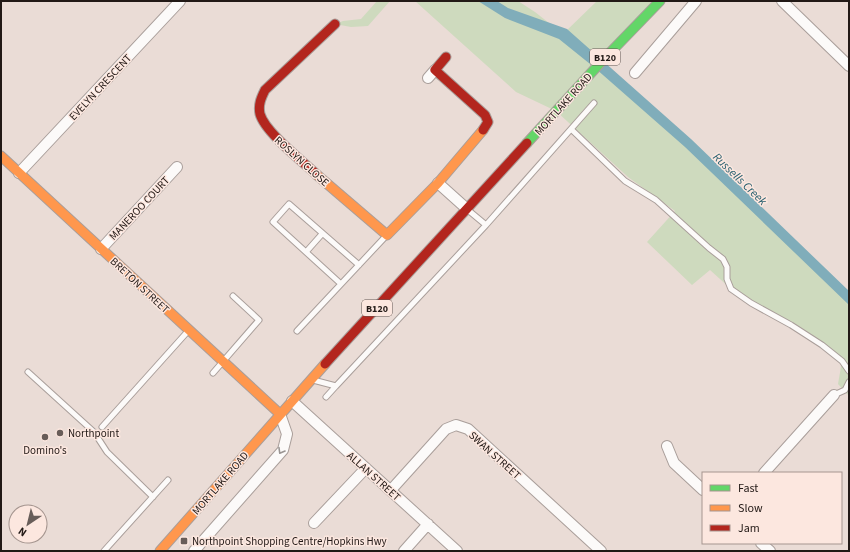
<svg xmlns="http://www.w3.org/2000/svg" width="850" height="552" font-family="'Source Sans 3',sans-serif">
	<rect width="100%" height="100%" fill="#eadcd6"/>
	<path fill="#cedabe" d="M377,1h13l-22,25 -17,1 -16,-3 8,-3 18,-2z
		M415,1h103l17,11 28,22 34,-33h63l-61,63 250,232v100l-11,-12 4,-23 -51,-36 -60,-36 -21,-19 -18,15 -45,-43 28,-31 -47,-34 -72,-66 -40,-19z"/>
	<path fill="#80adba" d="M478,1h19l11,7 59,21 124,110 158,152v14l-164,-158 -90,-79 -36,-29 -54,-21z"/>
	<g fill="none" stroke-linecap="round" stroke-linejoin="round">
		<g stroke="#a99e9a" stroke-width="7">
			<path id="lane" d="M571,129l54,52 31,19 53,48 14,11 4,8v12l4,10 20,14 40,22 31,20 20,16 7,10
				M468,210l18,15
				M306,252l16,-18
				M341,284l-68,-62 16,-18 70,61
				M297,331l89,-95
				M28,372l66,60 13,20 46,45
				M213,373l46,-53 -26,-24
				M313,380l23,6 150,-161 108,-122
				M834,395l11,-5 4,-8
				M326,397l10,-11
				M102,427l87,-97
				M104,551l64,-71"/>
		</g>
		<g stroke="#a99e9a" stroke-width="12">
			<path id="street" d="M782,1l67,65
				M635,73l61,-72
				M428,78l7,-8
				M19,173l161,-172
				M438,183l29,26
				M101,249l76,-82
				M292,401l165,150
				M667,446l7,17 29,27
				M764,473l70,-78
				M391,490l55,-61 10,-4 12,4 133,122
				M314,523l52,-55
				M761,543l9,8
				M194,551l89,-101 4,-16 -7,-20
				M404,551l24,-27"/>
		</g>
		<g stroke="#a99e9a" stroke-width="11">
			<path id="fast" d="M527,143l75,-82 58,-60"/>
		</g>
		<g stroke="#a99e9a" stroke-width="11">
			<path id="slow" d="M1,156l279,258
				M317,175l70,60 51,-52 45,-53
				M160,551l165,-187"/>
		</g>
		<g stroke="#a99e9a" stroke-width="11">
			<path id="jam" d="M446,57l-11,13 50,45 3,7 -5,8
				M317,175c-15,-14 -52,-43 -57,-61 -2,-9 1,-16 5,-24l70,-66
				M325,364l202,-221"/>
		</g>
		<use href="#lane" stroke="#fcfaf9" stroke-width="5"/>
		<use href="#street" stroke="#fcfaf9" stroke-width="10"/>
		<use href="#fast" stroke="#63d668" stroke-width="9"/>
		<use href="#slow" stroke="#ff974d" stroke-width="9"/>
		<use href="#jam" stroke="#b3261e" stroke-width="9"/>
	</g>
	<defs><path id="oneway-chevron" d="M-2-3.5L2.5 0L-2 3.5" fill="none" stroke-width="1.6" stroke-linecap="round" stroke-linejoin="round"/></defs>
	<use stroke="#9a9593" href="#oneway-chevron" transform="translate(281 451) rotate(120)"/>
	<g fill="#685d59" stroke="#fce7df" stroke-width="1.5">
		<circle cx="60" cy="433" r="4"/>
		<circle cx="45" cy="437" r="4"/>
		<rect x="180" y="537" width="8" height="8" rx="2"/>
	</g>
	<g text-anchor="middle" stroke-width="3" stroke-linejoin="round" paint-order="stroke">
		<g fill="#fce7df" stroke="#635752" stroke-width="1">
			<rect x="590" y="49" width="30" height="16" rx="3"/>
			<rect x="362" y="300" width="30" height="16" rx="3"/>
		</g>
		<g font-size="10" font-weight="bold" fill="#221916">
			<text x="605" y="61">B120</text>
			<text x="377" y="312">B120</text>
		</g>
		<g font-size="11" fill="#221916" stroke="#fce7df">
			<text transform="translate(100 87) rotate(-47)" y="4">EVELYN CRESCENT</text>
			<text transform="translate(563 104) rotate(-48)" y="4">MORTLAKE ROAD</text>
			<text transform="translate(302 161) rotate(42)" y="4">ROSLYN CLOSE</text>
			<text transform="translate(139 208) rotate(-47)" y="4">MANEROO COURT</text>
			<text transform="translate(140 285) rotate(43)" y="4">BRETON STREET</text>
			<text transform="translate(495 455) rotate(42)" y="4">SWAN STREET</text>
			<text transform="translate(374 476) rotate(42)" y="4">ALLAN STREET</text>
			<text transform="translate(220 483) rotate(-49)" y="4">MORTLAKE ROAD</text>
		</g>
		<g font-size="11" fill="#221916" stroke="#fce7df" text-anchor="start">
			<text x="68" y="437">Northpoint</text>
			<text x="45" y="454" text-anchor="middle">Domino's</text>
			<text x="192" y="545">Northpoint Shopping Centre/Hopkins Hwy</text>
		</g>
		<g font-size="12" font-style="italic" fill="#265f6f" stroke="#fce7df">
			<text transform="translate(740 179) rotate(44)" y="4">Russells Creek</text>
		</g>
	</g>
	<rect width="850" height="552" fill="none" stroke="#221916" stroke-width="4"/>
	<rect x="702" y="472" width="140" height="72" fill="#fce7df" stroke="#a5958f"/>
	<rect x="710" y="485" width="20" height="6" fill="#63d668" stroke="#a5958f"/>
	<text x="738" y="492" font-size="12" fill="#221916">Fast</text>
	<rect x="710" y="505" width="20" height="6" fill="#ff974d" stroke="#a5958f"/>
	<text x="738" y="512" font-size="12" fill="#221916">Slow</text>
	<rect x="710" y="525" width="20" height="6" fill="#b3261e" stroke="#a5958f"/>
	<text x="738" y="532" font-size="12" fill="#221916">Jam</text>
	<g transform="translate(28 524) rotate(215)"><circle r="19" fill="#fce7df" stroke="#a5958f"/>
	<path d="M0-3L7 15L0 10L-7 15Z" fill="#685d59"/>
	<text y="-6" font-size="11" font-weight="bold" text-anchor="middle" fill="#221916">N</text>
	</g>
</svg>
